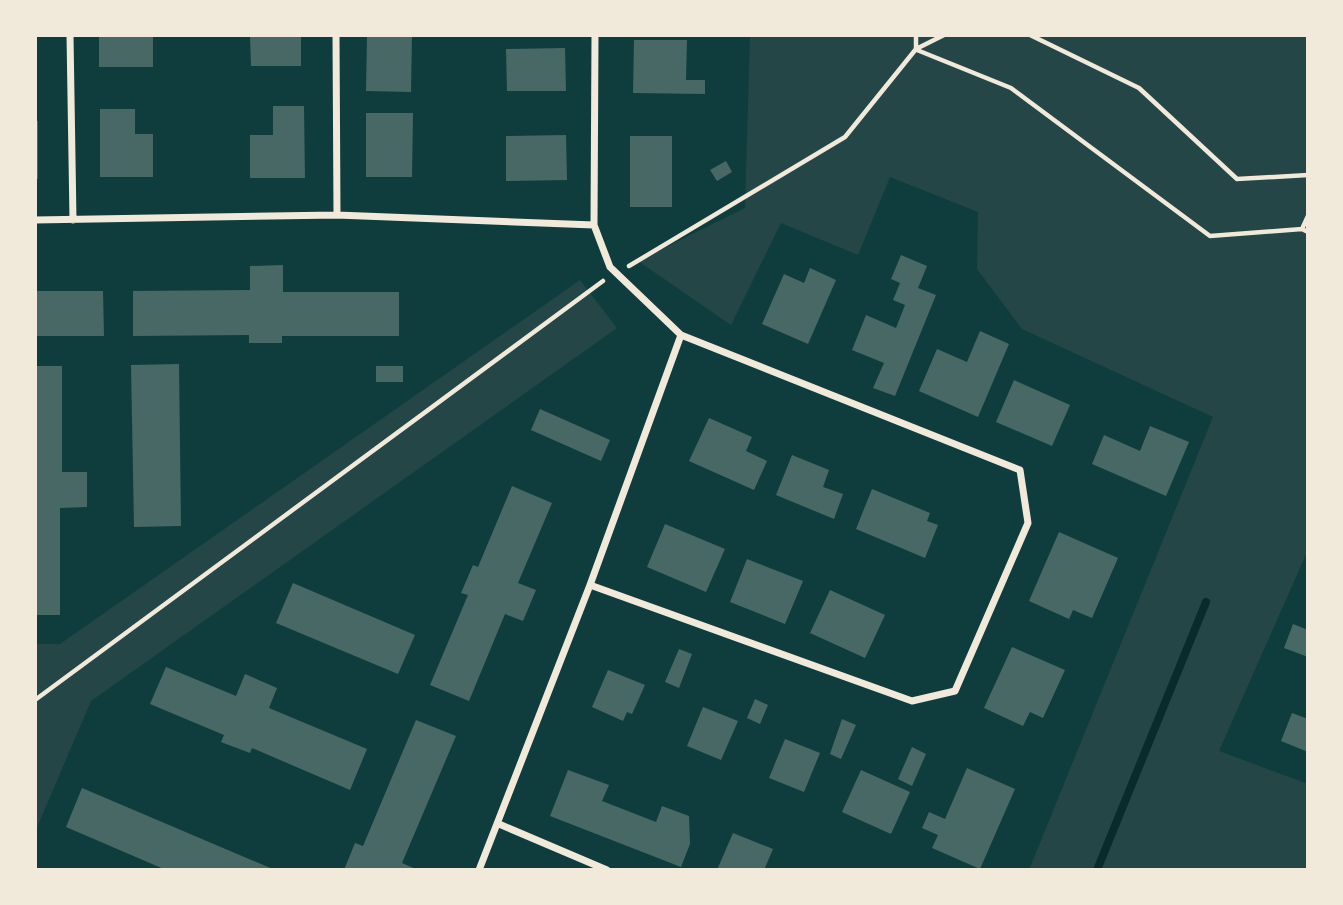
<svg xmlns="http://www.w3.org/2000/svg" width="1343" height="905" font-family="'Archivo Narrow',sans-serif">
	<rect width="100%" height="100%" fill="#0f3d3e"/>
	<path fill="#244646" d="M750,35h558v515l-89,201 89,33v86h-279l184,-453 -191,-88 -45,-60 1,-57 -88,-35 -32,78 -77,-32 -50,102 -93,-64 107,-53z
		M580,280l37,48 -526,373 -56,131v-188h25z"/>
	<g fill="none" stroke-linecap="round" stroke-linejoin="round">
		<path stroke="#0a2a2b" stroke-width="8" d="M1097,870l109,-268"/>
	</g>
	<path fill="#486865" d="M99,35h54v32h-54z
		M250,35h51v31h-50z
		M367,35h45l-1,57 -45,-1z
		M634,40h53l-1,40h19v14l-72,-1z
		M565,48l1,43h-59l-1,-42z
		M273,106h31l1,72h-55v-43h23z
		M100,109h35v25h18v43h-53z
		M366,113h47l-1,64h-46z
		M35,121h3v58h-3z
		M566,135l1,45 -61,1v-45z
		M630,136h42v71h-42z
		M726,161l6,11 -15,9 -7,-11z
		M901,255l26,11 -9,22 18,7 -41,101 -22,-8 11,-25 -32,-13 14,-35 30,13 9,-23 -12,-5 7,-17 -9,-4z
		M283,265v27h116v44h-117v7h-33v-8l-116,1v-45l117,-1v-24z
		M810,268l26,12 -28,64 -46,-20 22,-50 20,9z
		M35,291h68l1,45h-69z
		M980,331l29,13 -31,73 -59,-26 18,-42 30,13z
		M179,364l2,162 -47,1 -3,-162z
		M35,366h27v106h25v35l-27,1v107h-25z
		M376,366h27v16h-27z
		M1014,380l56,25 -18,41 -56,-24z
		M540,409l70,31 -9,21 -70,-31z
		M709,418l43,19 -6,14 21,10 -13,29 -65,-29z
		M1150,426l39,16 -23,54 -74,-32 12,-29 36,16z
		M792,455l37,15 -6,17 20,7 -9,25 -58,-24z
		M512,486l40,17 -34,80 18,7 -13,31 -18,-7 -36,87 -39,-16 38,-90 -7,-2 12,-28 5,2z
		M872,489l58,24 -3,8 11,4 -13,33 -69,-29z
		M665,524l60,25 -19,43 -59,-25z
		M1059,532l59,26 -26,60 -19,-8 -4,9 -40,-18z
		M747,559l56,22 -18,43 -55,-22z
		M293,583l122,52 -17,39 -122,-51z
		M830,590l55,25 -20,43 -55,-25z
		M1293,624l15,6v27l-24,-9z
		M1012,647l53,23 -22,48 -13,-6 -7,14 -39,-18z
		M679,649l13,5 -13,34 -14,-6z
		M166,667l70,29 9,-22 32,14 -8,20 98,41 -17,41 -98,-42 -2,5 -29,-11 3,-7 -74,-31z
		M608,670l37,15 -13,29 -5,-2 -4,9 -31,-14z
		M755,699l13,6 -8,19 -13,-6z
		M703,707l35,14 -17,39 -34,-14z
		M1292,713l16,6v33l-27,-11z
		M842,719l14,6 -15,34 -11,-5z
		M416,720l40,16 -54,127 16,7h-74l11,-27 8,3z
		M785,739l35,14 -16,39 -35,-14z
		M912,747l14,7 -14,32 -14,-7z
		M967,768l48,21 -35,80 -48,-21 6,-13 -16,-7 7,-16 16,7z
		M568,770l41,15 -7,16 54,21 6,-16 27,10 1,28 -9,23 -131,-51z
		M861,770l49,22 -19,42 -49,-22z
		M82,788l193,82h-109l-100,-43z
		M733,833l40,16 -9,21h-47z"/>
	<g fill="none" stroke-linecap="round" stroke-linejoin="round">
		<path stroke="#f1e9da" stroke-width="4.5" d="M1030,35l109,53 98,91 71,-4
			M916,49v-14
			M917,50l94,38 199,148 92,-7 6,3
			M1302,229l6,-13
			M629,266l216,-129 71,-88 28,-14
			M35,700l568,-419"/>
		<path stroke="#f1e9da" stroke-width="7" d="M70,35l3,185
			M336,35l1,180
			M35,220l302,-5 257,10 16,42 71,68 -91,250 -111,285
			M594,225l1,-190
			M590,585l322,116 43,-10 73,-168 -8,-53 -339,-135
			M499,824l108,46"/>
	</g>
	<rect width="1343" height="905" fill="none" stroke="#f1e9da" stroke-width="74"/>
</svg>
